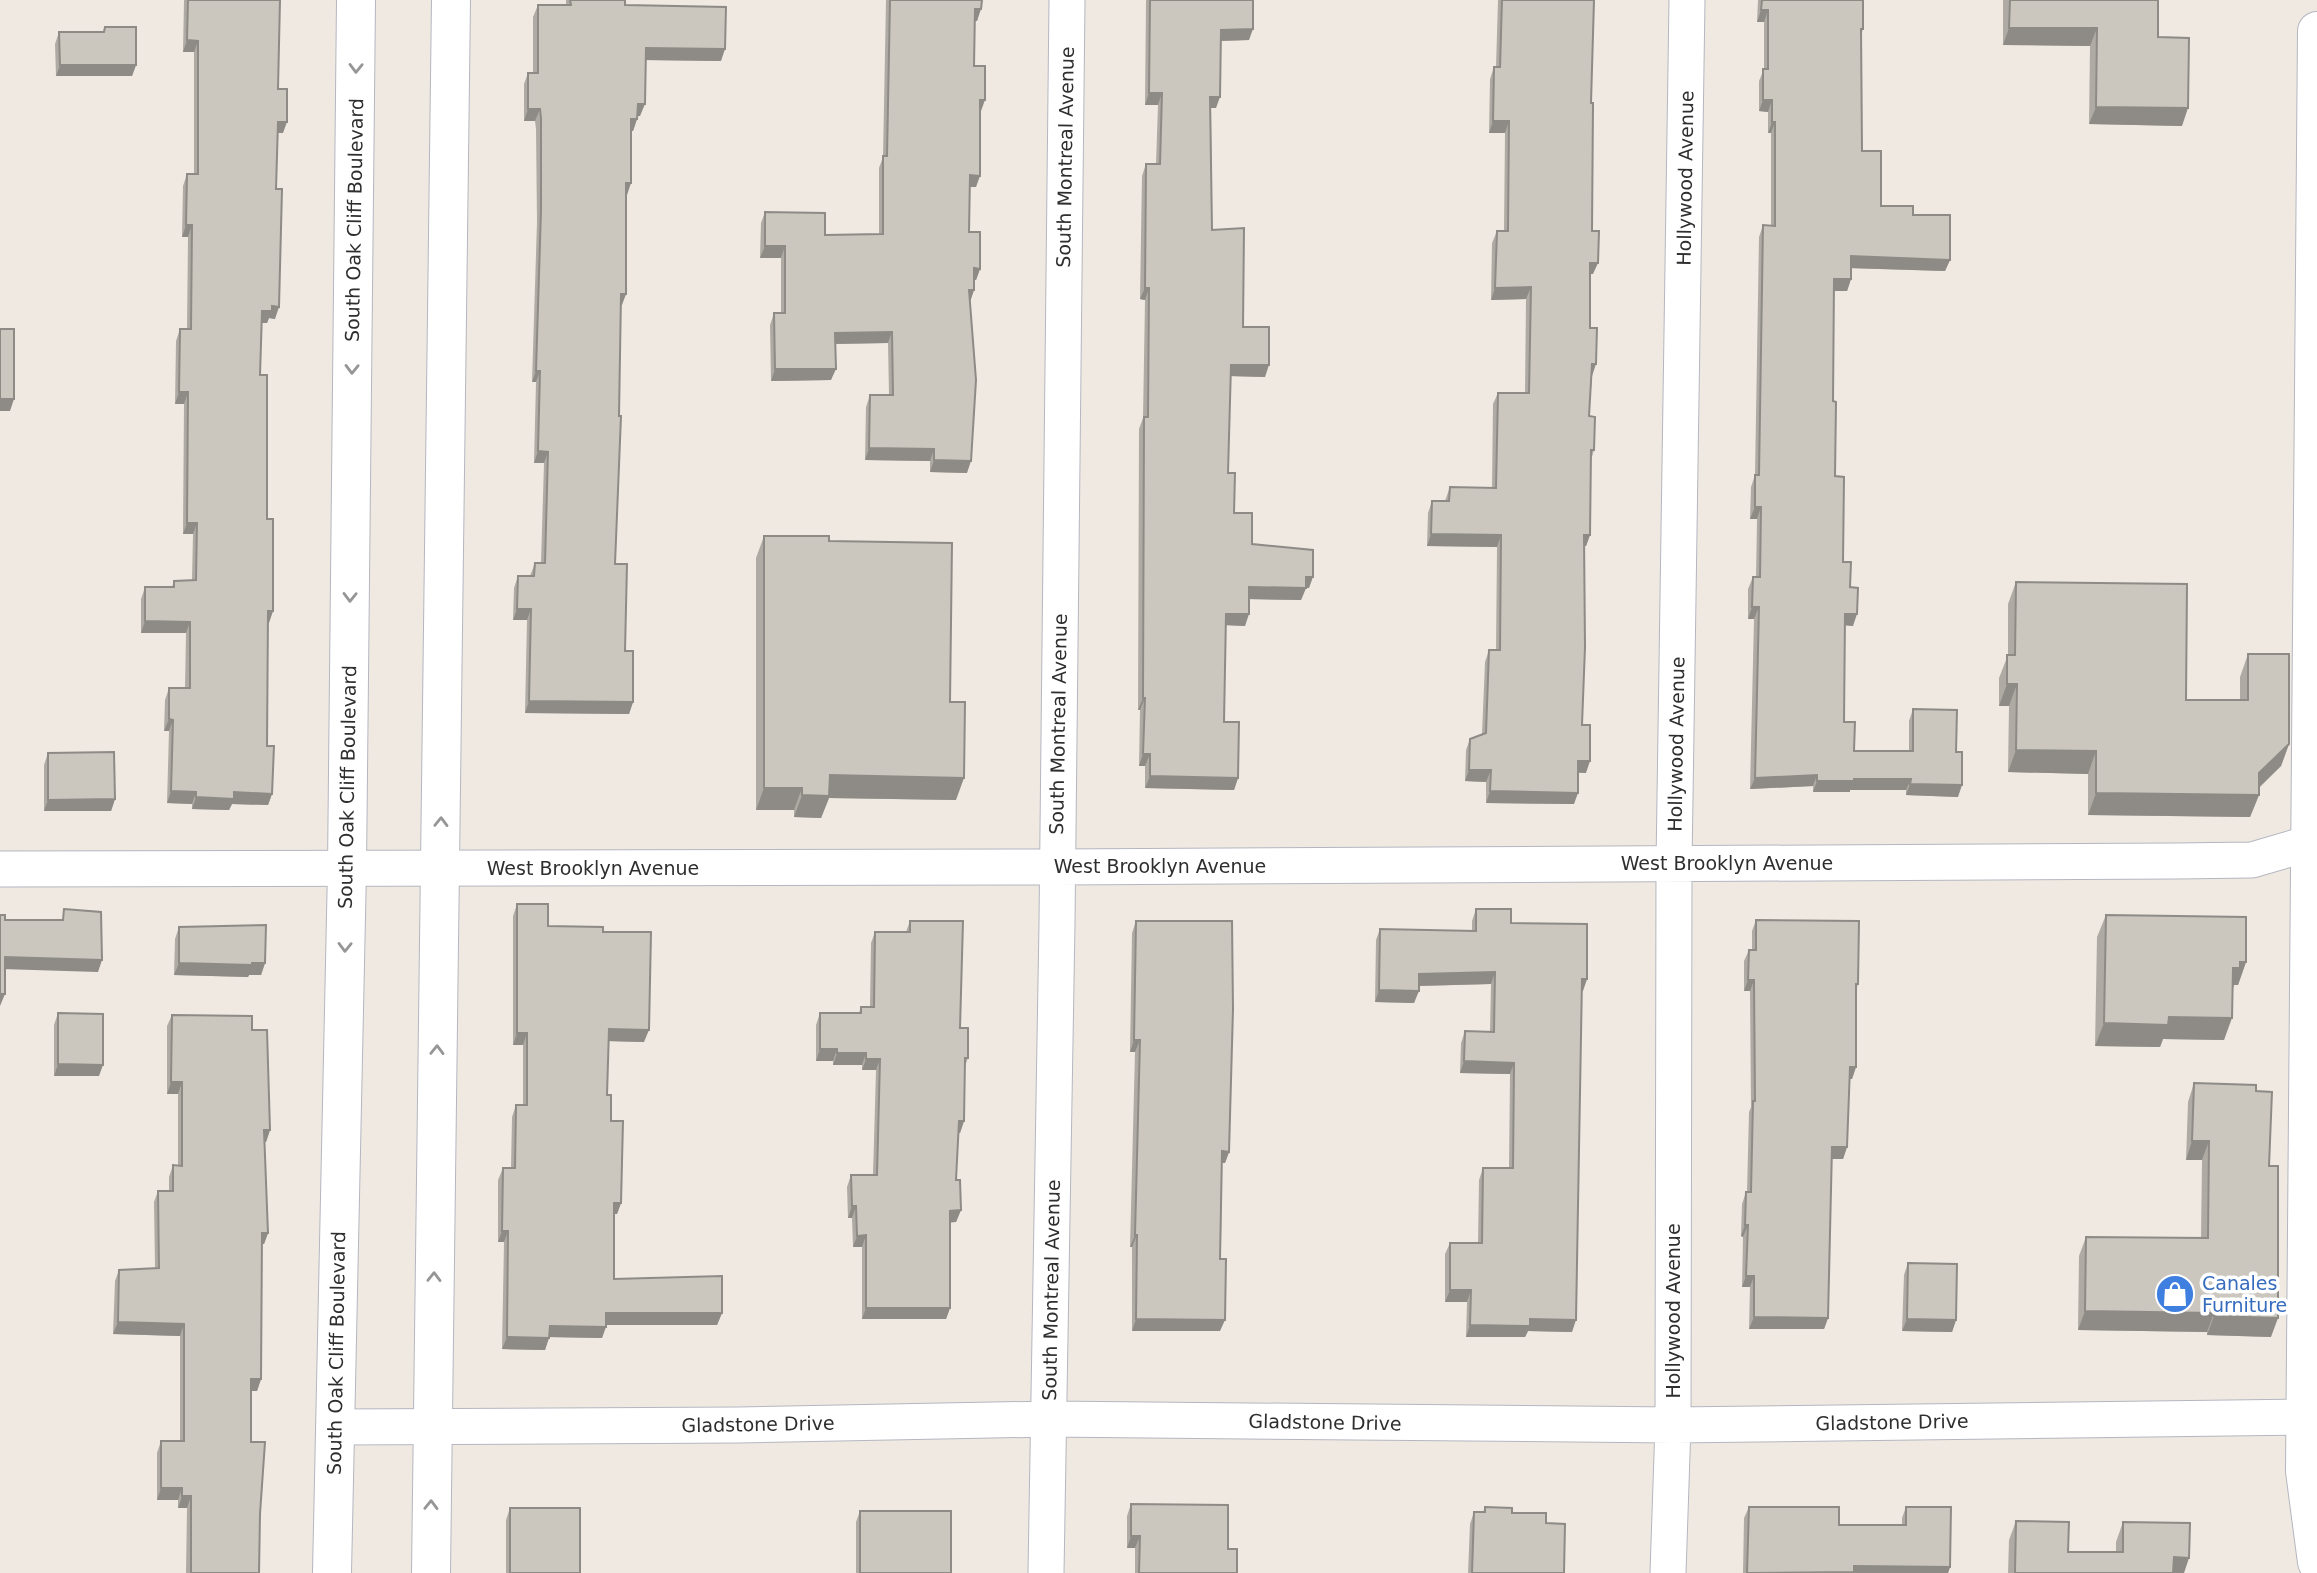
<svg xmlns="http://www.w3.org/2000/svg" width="2317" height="1573" font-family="'DejaVu Sans',sans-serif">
	<rect width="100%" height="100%" fill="#efe9e1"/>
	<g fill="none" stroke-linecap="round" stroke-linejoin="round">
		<g stroke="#b4b7c1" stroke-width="37">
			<path id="minor" d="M0,869l1057,-2 1119,-6 76,-1 65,-19
				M334,1427l405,-2 310,-6 624,6 644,-8
				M1046,1573l11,-650 10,-923
				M1668,1573l5,-148 1,-561 13,-864"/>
		</g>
		<g stroke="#b4b7c1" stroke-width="40">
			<path id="tertiary" d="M332,1573l15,-704 9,-869
				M431,1573l20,-1573"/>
		</g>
		<g stroke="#b4b7c1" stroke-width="40">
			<path id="secondary" d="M2317,31l-12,1440 12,91"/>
		</g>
		<use href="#minor" stroke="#fff" stroke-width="35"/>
		<use href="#tertiary" stroke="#fff" stroke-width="38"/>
		<use href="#secondary" stroke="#fff" stroke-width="38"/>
	</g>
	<path fill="#afaba4" d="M184,0h96l-2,89 5,44h-5l-2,56 -1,130 -6,-1 -2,5h-5l-2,52 7,144 6,92 -5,12 -1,123 5,48 -4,11 -36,-1 -3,6 -37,-1v-5l-25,-1 2,-72h-5l1,-31 4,-12h16l1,-55h-45v-34l4,-12h27l2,-6 18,-1 1,-46h-10l1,-130h-9l1,-63 4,-12h7l1,-92h-6l1,-51 4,-12h7v-122h-11z
		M566,0h59v5l96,56 -75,-1 -6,56h-2l-5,15h-2l-5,64v99l-5,11 -6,259 18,138 -4,12 -104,-1 2,-93h-14l1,-32 4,-12h12l5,-13h6l3,-100h-10l2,-81h-4l5,-160 -1,-93 -1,-8h-11v-37l4,-11h5v-56l5,-12h28z
		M886,0h96l-5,21h-2l-1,45 6,45 -4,76h-6l-1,45 11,37 -4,11h-2v10l-4,11 -3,172 -37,-1v-11l-65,-1 1,-53 4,-12h19l-1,-52 -53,1 -4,36 -60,1 -1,-56 4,-12h7v-55h-21l1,-35 4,-11 60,23 54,-1v-66l4,-11z
		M1146,0h107l-4,40 -28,1 -5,67h-5l1,122 31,97 22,50 -34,-1 -3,97 6,40 18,31 57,44h-3l-5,12 -52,-1 -4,27 -19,-1 -2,97 14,56 -4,12 -89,-2v-22h-6l1,-56h-2l1,-281 4,-11 2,-118 -5,-1 2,-123 4,-12h10l2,-59h-13z
		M1498,0h96l-3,103 2,171h-3v54l2,48 -3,40 5,34 -3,10 -1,75 -4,11h-2l-2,179 4,48h-8l-4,31 -88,-1v-21l-21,-1 1,-31 4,-11 12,-5 3,-72 4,-12h7l1,-103 -70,-1 1,-33 4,-12h13l5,-14 42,1 1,-84 5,-11h27l1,-94 -35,1 1,-57 5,-12h7l1,-98h-16l1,-54 4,-12h2z
		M1758,0h105v29l-2,6 1,116 19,55 32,9 37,45 -5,11 -94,-3v11l-4,12h-13l-1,110 2,75 8,86 7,25 3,39 -8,-1 -1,97 10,29h55v-30l4,-12 43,43 2,45 -52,-2v-5h-56v2h-37v-6l-63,3 4,-170h-6v-30l5,-12h3l1,-58h-7l1,-32 4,-12 4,-238 4,-12h8v-92h-3v-21l-9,-1v-30l5,-12v-47h-7z
		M2003,0h155v37l24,89 -93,-2 1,-78 -87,-1z
		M105,27l31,38 -4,11h-76l-1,-32 4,-12h44z
		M764,536l65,5 121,161 6,98 -127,-2 -8,20 -27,-1v-7h-38v-252z
		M2016,582l170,118h54v-23l8,-23 41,90 -8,22 -22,22v7l-9,22 -162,-2v-41l-80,-2 1,-66h-10v-28l9,-23v-51z
		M48,753l67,46 -4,12h-67v-46z
		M517,904l31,22 55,6 41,110 -36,-1 -1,54 14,108 -4,11h-3v65l108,34 -5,12h-111l-4,13 -53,-1 -4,13 -43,-1 2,-107h-6v-62l5,-12h8l1,-51 4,-12h7v-60h-10v-129z
		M1476,909l35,14 76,56 -5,12 -10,341 -44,-1 -3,6h-59l1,-35h-22v-48l5,-11h28l1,-63 4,-12h26l1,-94 -50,-1 1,-30 4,-12 25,1 1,-48 -72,2 -5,17 -39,-1 1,-62 4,-11 92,2v-10z
		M2106,915l140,47 -8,23h-4l-2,4 -8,51 -61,-1 -3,8 -65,-1 2,-109z
		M1756,920l102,64 -2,7v76l-4,12h-3l-2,68 -4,12h-11l-4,159 -4,11h-75l1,-42h-8l1,-50 -2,-1 1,-32 4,-12h1l2,-80 2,-5 -1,-116h-6v-30l5,-11h3v-19z
		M910,921l50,107 8,30 -3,8 -1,55 -4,12h-2l-2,47 5,30 -5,12h-6v86l-4,11h-84v-72h-9l-1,-29h-4l-1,-31 4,-12h22l3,-105h-14v-5h-29v-4h-17v-36l4,-12h39l2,-6h9l1,-64 4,-11h31z
		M1136,921l93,231 -4,11h-3l-2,168h-88v-84h-2l5,-195h-5l2,-119z
		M179,927l86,36 -4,12h-12l-1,2 -74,-2 1,-36z
		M58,1013l41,63h-45v-51z
		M172,1015l80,15 18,100 -4,12h-2l4,91 -4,11h-2l-1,135 -4,12h-6v51l9,72 -1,59h-73l1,-65h-9v-8h-21v-47l4,-12h19v-105l-67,-2 2,-53 4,-11 36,-2 -1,-66 4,-11h11v-14l4,-12 5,1v-72h-11v-68z
		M2194,1083l62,8 13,75 2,171 -64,-2v-3l-129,-2 1,-74 7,-19 115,1 1,-78h-16l2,-58z
		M1908,1263l48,57 -4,12 -50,-1 2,-56z
		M1131,1504l97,45 9,24h-102v-25h-8v-32z
		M1485,1507l27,6 34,10 18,50h-96l2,-49 4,-12h9z
		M1749,1507l90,18h63v-7l4,-11 44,60 -2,6h-205l1,-55z
		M510,1508l70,65h-74v-53z
		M860,1511l91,62h-95v-51z
		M2016,1521l52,31h48v-10l7,-20 61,51h-176l1,-33z"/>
	<path fill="#8e8b86" d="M975,9h6l-4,12h-6z
		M1761,10h7l-4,12h-7z
		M2009,28h88l-7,18 -87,-1z
		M1253,29l-4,11 -32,1 4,-11z
		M187,40l11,1 -4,11h-11z
		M646,48l79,1 -4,12 -79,-1z
		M60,65h76l-4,11h-76z
		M1149,93h13l-4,12h-13z
		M1210,97h10l-4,11h-10z
		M980,100h5l-4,11z
		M1763,100h9l-4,12 -9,-1z
		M638,104h7l-5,12h-6z
		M2096,107l92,1 -6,18 -93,-2z
		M528,109h12l-5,12h-11z
		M631,119h6l-4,12h-6z
		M1493,121h16l-4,12h-16z
		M278,122h9l-4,11h-9z
		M1772,122h3l-4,11h-3z
		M970,175l10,1 -4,11h-10z
		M626,183h5l-4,12h-5z
		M186,225h6l-4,12h-6z
		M765,246h20l-4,12h-21z
		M1851,256l99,4 -5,11 -98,-3z
		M1590,263h8l-5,11h-7z
		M974,268l6,1 -4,11h-6z
		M1834,279h17l-4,12h-17z
		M1531,287l-5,12 -35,1 4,-12z
		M1145,288h4l-4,12 -5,-1z
		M969,290h5l-4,12z
		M621,294h5l-4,11 -5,1z
		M272,306l7,1 -4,12 -6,-1 -2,5h-9l4,-12z
		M892,332l-4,11 -57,1 4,-11z
		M1592,364h4l-4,12h-5z
		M1231,365h38l-4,12 -38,-1z
		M775,369h61l-5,11 -60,1z
		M536,371h4l-4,11h-4z
		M179,392h9l-4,12h-9z
		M0,399h14l-4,12h-10z
		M869,448l65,1 -4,12 -65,-1z
		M538,451l10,1 -4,11h-10z
		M934,460l37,1 -4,12 -37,-1z
		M1755,507h6l-4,12h-7z
		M187,523h10l-4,11h-10z
		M1431,534l70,1 -4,12 -70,-1z
		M1584,535h6l-4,11h-6z
		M1306,577h7l-4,11h-3l-5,12 -56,-1 4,-12z
		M1752,607h7l-5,12h-6z
		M517,609h14l-4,11h-14z
		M268,611h5l-4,12h-5z
		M1226,614h23l-4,12 -23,-1z
		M1845,614h12l-4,12 -12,-1z
		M145,621l45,1 -4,11h-45z
		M2007,684h10l-8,22h-10z
		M1143,698h2l-5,12h-2z
		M529,701l104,1 -4,12 -104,-1z
		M169,719l4,1 -4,11h-5z
		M2289,744l-8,22 -30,29h8l-9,22 -162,-2 8,-22 163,-20z
		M2016,750l80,1 -8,23 -80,-2z
		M1143,754h7l-5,12h-6z
		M1578,761h12l-4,12 -12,-1z
		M1469,770h22l-5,12 -21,-1z
		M830,775l134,3 -8,22 -127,-2 -8,20 -27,-1 8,-22z
		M1817,775l-4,11 -63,3 5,-11z
		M1150,776l88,2 -4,12 -89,-2z
		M1854,779h57l-5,11h-56v2h-37l4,-11z
		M1910,784l52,1 -4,12 -52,-2z
		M764,788h38l-8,22h-38z
		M171,791l25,1 -4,12 -25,-1z
		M1490,791l88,2 -4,11 -88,-1z
		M234,792l38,2 -4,11 -36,-1 -3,6 -37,-1 4,-12z
		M115,799l-4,12h-67l4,-11z
		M5,957l97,3 -4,12 -97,-3z
		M2240,962h6l-8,23h-4l-2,5 1,-22z
		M179,963h86l-4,12h-12l-1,2 -74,-2z
		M1495,972l-4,12 -77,2 5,-12z
		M1582,979h5l-4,12h-5z
		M1748,980h6l-4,11h-6z
		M1379,990l40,1 -5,12 -39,-1z
		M0,994h5l-5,12z
		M2169,1017l63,1 -8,22 -61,-1 -3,8 -65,-1 9,-23z
		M609,1029l40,1 -5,12 -40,-1z
		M517,1033h10l-4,12h-10z
		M1134,1040h6l-5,12h-5z
		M820,1049h17l-4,12h-17z
		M837,1053h29l-4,12h-29z
		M866,1059h14l-4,11h-14z
		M1464,1061l50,2 -4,11 -50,-1z
		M58,1064l45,1 -4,11h-45z
		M1850,1067h6l-4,12h-6z
		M171,1082h11l-4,12h-11z
		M959,1121h5l-4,12h-6z
		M264,1130h6l-4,12h-6z
		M2192,1141h17l-7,19h-16z
		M1832,1147h15l-4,12h-15z
		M1222,1151l7,1 -4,11h-7z
		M614,1203h7l-4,11h-7z
		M852,1206h4l-4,12h-4z
		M961,1210l-5,12 -10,1 4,-12z
		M1745,1225h3l-5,12 -2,-1z
		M502,1231h6l-4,11h-6z
		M262,1233h6l-4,11h-6z
		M866,1235l-4,12h-9l4,-11z
		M1135,1235h2l-5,12h-2z
		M1746,1276h8l-4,11h-8z
		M1450,1290h21l-4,12h-22z
		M866,1308h84l-4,11h-84z
		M2085,1311l129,2 -7,19 -129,-2z
		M606,1313h116l-5,12h-115z
		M2214,1316l64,2 -7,19 -64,-2z
		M1754,1317l74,1 -4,11h-75z
		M1136,1319l89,1 -5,11h-88z
		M1530,1319l46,1 -4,12 -44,-1 -3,6h-59l4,-12z
		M1907,1319l49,1 -4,12 -50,-1z
		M118,1322l66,2 -4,12 -67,-2z
		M550,1326l56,1 -4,11 -56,-1z
		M507,1337l42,1 -4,12 -43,-1z
		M251,1379h10l-4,12h-10z
		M161,1488h21l-4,12h-21z
		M182,1496h9l-4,12h-9z
		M1131,1536h9l-5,12h-8z
		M2174,1557l15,1 -5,15h-16z
		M1854,1566l96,1 -2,6h-112z"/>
	<path fill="#cbc7bf" stroke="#8e8b86" stroke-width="2" d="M188,0h92l-2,89h9v33h-9l-2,67h6l-3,118 -7,-1v5h-10l-2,64h7v144h6v92h-5l-1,135h7l-2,48 -38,-2v7l-38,-2v-5l-25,-1 2,-71 -4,-1v-31h21v-66l-45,-1v-34h29v-6l22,-1 1,-57h-10l1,-131h-9l1,-63h11l1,-104h-6l1,-51h11v-133l-11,-1z
		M570,0h55v5l101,2 -1,42 -79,-1 -1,56h-7l-1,15h-6v64h-5v111h-5l-2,122h2l-6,148h12l-2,87h8v51l-104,-1 2,-92h-14l1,-33h16l1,-13h10l3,-111 -10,-1 2,-80h-4l5,-161v-92l-1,-9h-12v-36h10v-68h33z
		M890,0h92l-1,9h-6l-1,57h11v34h-5v76l-10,-1 -1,57h11v37l-6,-1v22h-5l7,90 -5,81 -37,-1v-11l-65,-1 1,-53h23l-1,-63 -57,1 1,36h-61l-1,-56h11v-67h-20v-34l60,1v22l58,-1v-78h4z
		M1150,0h103v29l-32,1 -1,67h-10l2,133 32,-2 -1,99h26v38h-38l-3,108h7l-1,40h18v31l61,6v27h-7v11l-57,-1v27h-23l-2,108h15l-1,56 -88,-2v-22h-7l2,-56h-2l1,-281h4l1,-129h-4l1,-124h14l2,-71h-13z
		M1502,0h92l-3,103h2l-1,128h7l-1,32h-8v65h7l-1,36h-4l-3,52 6,1 -1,33h-3l-1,85h-6l1,112 -3,78h8v36h-12v32l-88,-2 1,-21h-22l1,-31 16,-6 3,-83h11l1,-115 -70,-1 1,-33h17l1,-14 46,1 2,-95h31l2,-106 -36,1 2,-57h11l1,-110h-16l1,-54h6z
		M1762,0h101v29h-2l1,122h19v55h32v9h37v45l-99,-4v23h-17l-1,122 3,1 -1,74 9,1 -1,85h8l-1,25 8,1 -1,26h-12l-1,108h11l-1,29h59v-42l44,1 -1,42h6v33l-52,-1 1,-5h-57v2h-37v-6l-62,3 4,-171h-7l1,-30h7l1,-70h-6v-32h4l4,-250 12,1v-104h-3v-22h-9v-31h5v-59h-7z
		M2010,0h148v37l31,1 -1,70 -92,-1 1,-79h-88z
		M105,27h31v38h-76l-1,-33h45z
		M0,329h14v70h-14z
		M764,536h65v5l123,2 -2,159h15l-1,76 -134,-3 -1,21 -27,-1v-7h-38z
		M2016,582l171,2 -1,116h62v-46h41v90l-30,29v22l-163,-2v-42l-80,-1 1,-66h-10v-29h8z
		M114,752l1,47 -67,1v-47z
		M517,904h31v22l55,1v5h48l-2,98 -40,-1 -2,66h4v26h12l-2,82h-7v76l108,-3v37h-116v14l-56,-1 -1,12 -42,-1 1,-106h-6l1,-63h12l1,-63h11v-72h-10z
		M64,909l37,3 1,48 -97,-3v37h-5v-79h5v5h58z
		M1476,909h35v14l76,1v55h-5l-6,341 -46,-1v7l-60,-1 1,-35h-21v-47h32l1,-75h30l1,-105 -50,-2 1,-30 29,1 1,-60 -76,2v17l-40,-1 1,-61 96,2z
		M2106,915l140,2v45h-6v6h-7l-1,50 -63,-1 -1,8 -64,-2z
		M1756,920l103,1 -1,63h-2v83h-6l-3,80h-15l-4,171 -74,-1v-41h-8l2,-51h-3l1,-33h5l2,-91h2l-1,-121h-6l1,-30h7z
		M910,921h53l-3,107h8v30h-3l-1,63h-5l-3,59h4l1,30 -11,1v97h-84v-73l-9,1 -1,-30h-4l-1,-31h26l3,-116h-14v-6h-29v-4h-17v-36h41v-6h13l1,-75h35z
		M1136,921h96l1,88 -4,143 -7,-1 -2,108h6l-1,61 -89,-1 1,-84h-2l5,-195h-6z
		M266,925l-1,38h-13v2l-73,-2v-36z
		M58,1013l45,1v51l-45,-1z
		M172,1015l80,1v14h15l3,100h-6l4,103h-6l-1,146h-10v63h14l-5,72 -1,59h-68v-77h-9v-8h-21v-47h23v-117l-66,-2 1,-52 40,-2 -1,-77h15v-26l9,1v-84h-11z
		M2194,1083l62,2v6l16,1 -3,74h9v152l-64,-2v-3l-129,-2 1,-74 122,1 1,-97h-17z
		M1908,1263l49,1 -1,56 -49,-1z
		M1131,1504l97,1v44h9v24h-98l1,-37h-9z
		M1485,1507l27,1v5h34v10l19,1 -1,49h-92l2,-61h11z
		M1749,1507h90v18h67v-18h45l-1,60 -96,-1v6l-107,1z
		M510,1508h70v65h-70z
		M860,1511h91v62h-91z
		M2016,1521l53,1 -1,30h55v-30l67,1 -1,35 -15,-1 -1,16h-158z"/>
	<defs><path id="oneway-chevron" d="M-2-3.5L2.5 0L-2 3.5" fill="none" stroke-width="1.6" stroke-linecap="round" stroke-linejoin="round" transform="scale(1.75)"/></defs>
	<g stroke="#969696">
		<use href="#oneway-chevron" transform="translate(356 68) rotate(91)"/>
		<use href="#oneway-chevron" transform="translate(352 369) rotate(91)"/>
		<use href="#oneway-chevron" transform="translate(350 597) rotate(91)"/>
		<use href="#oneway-chevron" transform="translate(441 822) rotate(-89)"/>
		<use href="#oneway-chevron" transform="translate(345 947) rotate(91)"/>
		<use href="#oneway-chevron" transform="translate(437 1050) rotate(-89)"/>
		<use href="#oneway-chevron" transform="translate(434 1277) rotate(-89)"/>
		<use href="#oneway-chevron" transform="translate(431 1505) rotate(-89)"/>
	</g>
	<defs>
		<g id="shop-disc" transform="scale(2.0125)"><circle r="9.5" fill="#3f7fe0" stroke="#fff"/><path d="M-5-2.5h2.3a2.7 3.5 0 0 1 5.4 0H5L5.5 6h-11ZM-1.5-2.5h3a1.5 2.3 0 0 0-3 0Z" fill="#fff"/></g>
	</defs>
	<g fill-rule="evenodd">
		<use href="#shop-disc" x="2175" y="1294"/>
	</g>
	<g text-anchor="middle" stroke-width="7" stroke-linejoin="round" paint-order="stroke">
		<g font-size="19" fill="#2e2e2e" stroke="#fff">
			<text transform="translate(1065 157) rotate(-89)" y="7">South Montreal Avenue</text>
			<text transform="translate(1685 178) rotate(-89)" y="7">Hollywood Avenue</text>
			<text transform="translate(354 220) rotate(-89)" y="7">South Oak Cliff Boulevard</text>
			<text transform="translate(1058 724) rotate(-89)" y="7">South Montreal Avenue</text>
			<text transform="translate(1676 744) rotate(-89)" y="7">Hollywood Avenue</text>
			<text transform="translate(347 787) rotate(-89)" y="7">South Oak Cliff Boulevard</text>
			<text x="1727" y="870">West Brooklyn Avenue</text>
			<text x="1160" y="873">West Brooklyn Avenue</text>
			<text x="593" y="875">West Brooklyn Avenue</text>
			<text transform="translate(1051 1290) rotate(-89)" y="7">South Montreal Avenue</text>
			<text transform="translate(1673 1311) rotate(-90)" y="7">Hollywood Avenue</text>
			<text transform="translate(336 1353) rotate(-89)" y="7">South Oak Cliff Boulevard</text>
			<text transform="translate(1325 1422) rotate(1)" y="7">Gladstone Drive</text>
			<text transform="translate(1892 1422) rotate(-1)" y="7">Gladstone Drive</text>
			<text transform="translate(758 1424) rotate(-1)" y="7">Gladstone Drive</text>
		</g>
		<g font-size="19" fill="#366cbe" stroke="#fff" text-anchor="start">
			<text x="2202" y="1290">Canales<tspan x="2202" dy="22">Furniture</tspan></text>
		</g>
	</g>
</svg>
